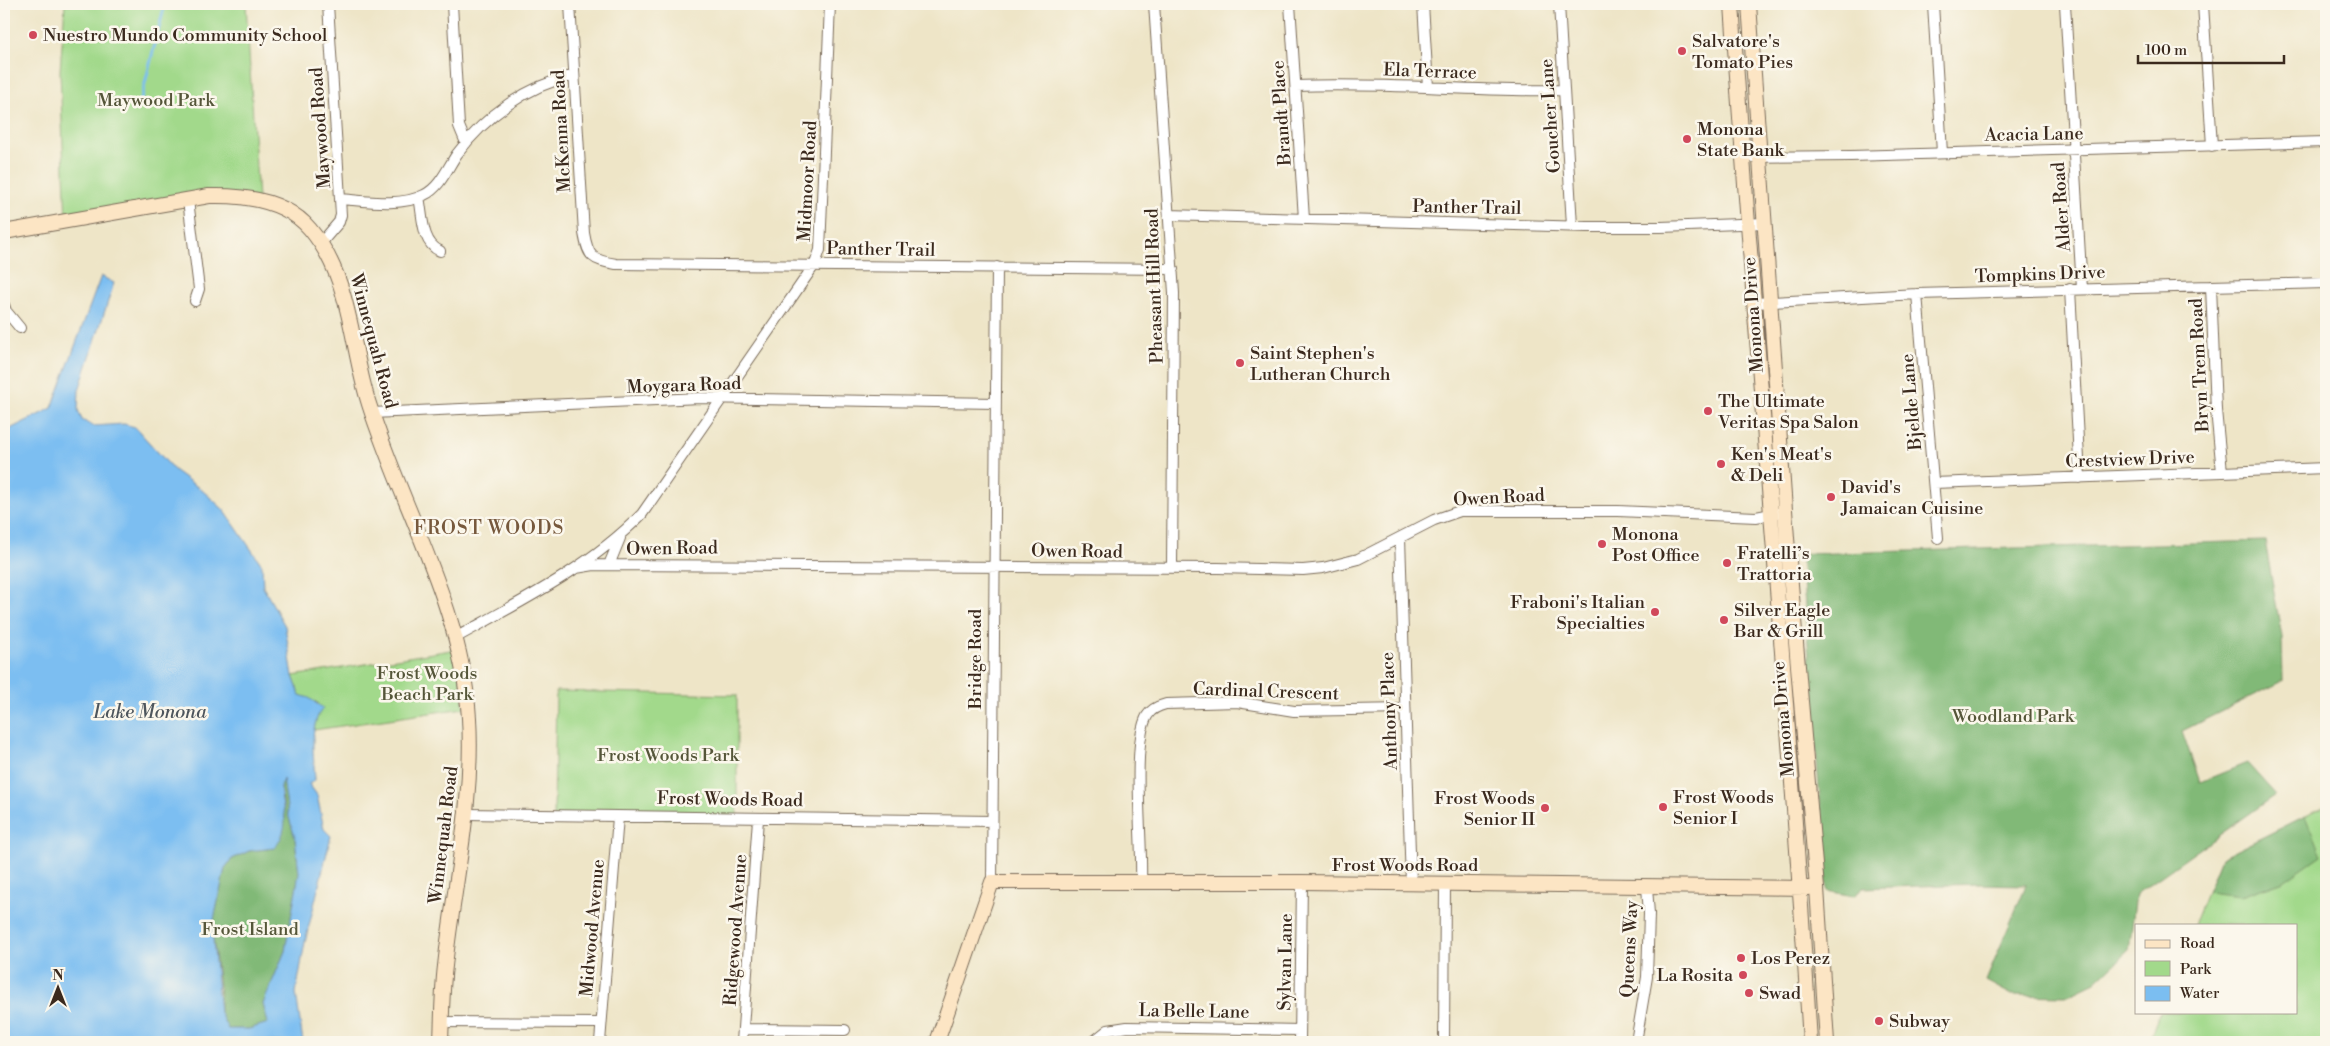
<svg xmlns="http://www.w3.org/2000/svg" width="2330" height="1046" font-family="'Libre Bodoni',serif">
	<rect width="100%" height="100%" fill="#fbf7ec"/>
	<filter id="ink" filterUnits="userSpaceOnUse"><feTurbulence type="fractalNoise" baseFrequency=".02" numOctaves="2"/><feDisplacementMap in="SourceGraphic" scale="10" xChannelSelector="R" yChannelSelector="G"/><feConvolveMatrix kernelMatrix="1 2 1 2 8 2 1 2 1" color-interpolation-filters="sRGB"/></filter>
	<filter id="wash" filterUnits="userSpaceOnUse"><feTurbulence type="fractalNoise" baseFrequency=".0096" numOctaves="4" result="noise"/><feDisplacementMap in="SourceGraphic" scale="20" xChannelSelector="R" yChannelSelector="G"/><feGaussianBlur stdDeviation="1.12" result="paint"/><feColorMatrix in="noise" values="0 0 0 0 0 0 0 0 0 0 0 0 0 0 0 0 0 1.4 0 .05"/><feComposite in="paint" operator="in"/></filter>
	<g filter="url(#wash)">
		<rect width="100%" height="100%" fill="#eee5c7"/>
		<path fill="#a2d98b" stroke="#6e8254" d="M65,4h181l12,195 -22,-4 -170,26 -6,-150z
			M457,649l7,59 -150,22 4,-27 -18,-7 -7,-20z
			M556,691l181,4v124l-183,-2z
			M2326,806v236h-178l12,-30h136v-87h-102l27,-67z"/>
		<path fill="#81b977" stroke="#5e724a" d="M2265,541l17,96 1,44 -101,50 18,51 47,-19 29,32 -140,99 -7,56 -34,32 -29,14 -54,-1 -26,-14 40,-96 -49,-1 -114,4 -9,8 -27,-5 -26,-337z
			M283,778l5,36 7,24 4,35 -14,78 -22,53 5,19 -19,6h-21l-8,-16v-19l-8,-65 13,-61 7,-9 17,-8 26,-3 10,-30 -4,-32z
			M2305,816l16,39 -37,26 -43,15 -34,-4 14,-34z"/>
		<path fill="#7bbef1" stroke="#5b7488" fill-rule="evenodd" d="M101,276l13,7 -35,107 -1,20 4,10 11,6 31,-2 11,3 39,43 29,21 21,19 38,55 1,22 22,39 8,50 7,19 9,3 14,10c-15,18 -9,49 -8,72l-6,4 8,11 7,34 7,7 -26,106 -9,51 7,49h-299v-607l8,-7 40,-20zM283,779l5,35 7,24 4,35 -14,78 -22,53 5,19 -19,6h-21l-8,-16 -8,-84 13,-61 7,-9 17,-8 26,-3c22,-30 -1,-46 8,-69z"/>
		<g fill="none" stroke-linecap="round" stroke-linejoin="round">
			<path stroke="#7bbef1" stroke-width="3" d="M139,107l26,-103"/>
		</g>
	</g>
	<g filter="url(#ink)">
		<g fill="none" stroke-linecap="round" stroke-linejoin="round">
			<g stroke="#7a6b59" stroke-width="12">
				<path id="street" d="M452,4l7,122 7,17
					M570,4l14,229c4,24 8,27 32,31l557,5
					M1154,4l20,289 -2,275
					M1290,4l14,215
					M1423,4l5,83
					M1559,4l13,222
					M1933,4l9,149
					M2065,4l17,285
					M2203,4l9,142
					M1296,86c89,-4 179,6 268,4
					M1742,157l109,-1 475,-14
					M419,197c4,18 2,46 21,54
					M341,199c25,2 60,8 83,-4 16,-7 24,-28 33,-41 29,-39 70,-68 117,-79
					M188,200l11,89 -4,12
					M1169,215l418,12h74l104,-4
					M321,243l18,-21 2,-7 -13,-211
					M2211,286l5,124 6,62
					M2070,289l10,189
					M1917,294l21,244
					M1755,303l162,-9 409,-11
					M4,305l2,6 14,17
					M372,413l328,-15 296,5
					M1934,483l392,-15
					M1400,538l11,346
					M609,565l11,-27
					M576,568l18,-3 624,3 85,2 20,-2 35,-9 76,-39 26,-9h158l138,6 21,-4
					M455,638c65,-36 134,-70 187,-124l173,-250 5,-14 10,-246
					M467,814l525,7
					M1141,881c2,-38 -10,-136 6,-165 4,-7 11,-10 19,-12l71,-2 57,9 111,-2
					M992,882l5,-615
					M442,1022l159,1
					M744,1029l101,1
					M600,1042l18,-225
					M742,1042l16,-223
					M1093,1042l15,-12 19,-3 173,3
					M1300,1042l2,-160
					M1444,1042l1,-158
					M1636,1042l11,-65 2,-63 -2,-27"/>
			</g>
			<g stroke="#7a6b59" stroke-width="16">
				<path id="secondary" d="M1732,4c23,346 57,692 78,1038
					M1749,4l38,534 30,350 10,154
					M4,232l205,-36c35,-1 77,4 101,33 42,50 40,116 59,175 33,104 93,203 100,314 5,84 -15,165 -24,248 -3,25 -3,51 -4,76
					M937,1042l55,-160h310l507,6"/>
			</g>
			<use href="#street" stroke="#fff" stroke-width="10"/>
			<use href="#secondary" stroke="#fce5c4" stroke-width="14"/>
		</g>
	</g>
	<g fill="#d1495b" stroke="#fbf7ec" stroke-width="2">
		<circle cx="33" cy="35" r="5"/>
		<circle cx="1682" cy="51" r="5"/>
		<circle cx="1687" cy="139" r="5"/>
		<circle cx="1240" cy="363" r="5"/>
		<circle cx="1708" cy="411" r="5"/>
		<circle cx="1721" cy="464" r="5"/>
		<circle cx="1831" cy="497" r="5"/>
		<circle cx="1602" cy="544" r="5"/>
		<circle cx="1727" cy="563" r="5"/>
		<circle cx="1655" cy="612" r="5"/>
		<circle cx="1724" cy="620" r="5"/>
		<circle cx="1663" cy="807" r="5"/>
		<circle cx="1545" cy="808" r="5"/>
		<circle cx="1741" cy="958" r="5"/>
		<circle cx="1743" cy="975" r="5"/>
		<circle cx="1749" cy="993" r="5"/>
		<circle cx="1879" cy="1021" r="5"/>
	</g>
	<g text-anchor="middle" stroke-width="5" stroke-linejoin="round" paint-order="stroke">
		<g font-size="18" fill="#3b2a1e" stroke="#fbf7ec" text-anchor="start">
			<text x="43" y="41">Nuestro Mundo Community School</text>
			<text x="1692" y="47">Salvatore's<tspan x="1692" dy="21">Tomato Pies</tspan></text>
			<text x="1697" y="135">Monona<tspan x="1697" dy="21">State Bank</tspan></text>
			<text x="1250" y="359">Saint Stephen's<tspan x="1250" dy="21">Lutheran Church</tspan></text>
			<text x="1718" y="407">The Ultimate<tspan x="1718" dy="21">Veritas Spa Salon</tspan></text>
			<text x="1731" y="460">Ken's Meat's<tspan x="1731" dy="21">&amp; Deli</tspan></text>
			<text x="1841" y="493">David's<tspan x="1841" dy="21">Jamaican Cuisine</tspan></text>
			<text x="1612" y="540">Monona<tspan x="1612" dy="21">Post Office</tspan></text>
			<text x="1737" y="559">Fratelli’s<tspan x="1737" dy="21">Trattoria</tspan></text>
			<text x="1645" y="608" text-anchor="end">Fraboni's Italian<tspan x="1645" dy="21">Specialties</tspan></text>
			<text x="1734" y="616">Silver Eagle<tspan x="1734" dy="21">Bar &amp; Grill</tspan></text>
			<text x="1673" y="803">Frost Woods<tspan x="1673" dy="21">Senior I</tspan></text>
			<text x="1535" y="804" text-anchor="end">Frost Woods<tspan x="1535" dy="21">Senior II</tspan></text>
			<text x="1751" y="964">Los Perez</text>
			<text x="1733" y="981" text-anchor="end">La Rosita</text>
			<text x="1759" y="999">Swad</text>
			<text x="1889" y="1027">Subway</text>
		</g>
		<g font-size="18" fill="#3b2a1e" stroke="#fbf7ec">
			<text transform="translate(1430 71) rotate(2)" y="6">Ela Terrace</text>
			<text transform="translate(1281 113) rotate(-94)" y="6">Brandt Place</text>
			<text transform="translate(1550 116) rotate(-94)" y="6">Goucher Lane</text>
			<text transform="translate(320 128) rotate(-94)" y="6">Maywood Road</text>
			<text transform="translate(561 131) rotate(-93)" y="6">McKenna Road</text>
			<text transform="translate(2034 134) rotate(-1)" y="6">Acacia Lane</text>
			<text transform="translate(807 181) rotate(-87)" y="6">Midmoor Road</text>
			<text transform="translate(1467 207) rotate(1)" y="6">Panther Trail</text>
			<text transform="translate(2061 207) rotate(-94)" y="6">Alder Road</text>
			<text transform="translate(881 249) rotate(1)" y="6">Panther Trail</text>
			<text transform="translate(2040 274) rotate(-2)" y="6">Tompkins Drive</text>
			<text transform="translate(1154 286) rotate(-92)" y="6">Pheasant Hill Road</text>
			<text transform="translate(1753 315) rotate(-94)" y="6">Monona Drive</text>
			<text transform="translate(374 341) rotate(75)" y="6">Winnequah Road</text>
			<text transform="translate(2199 365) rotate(-93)" y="6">Bryn Trem Road</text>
			<text transform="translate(684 385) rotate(-2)" y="6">Moygara Road</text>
			<text transform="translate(1911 402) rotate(-95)" y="6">Bjelde Lane</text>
			<text transform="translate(2130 459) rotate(-2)" y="6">Crestview Drive</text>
			<text transform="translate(1499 497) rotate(-3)" y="6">Owen Road</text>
			<text transform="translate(672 548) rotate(-1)" y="6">Owen Road</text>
			<text transform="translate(1077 551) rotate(1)" y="6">Owen Road</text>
			<text transform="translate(975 659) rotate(-90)" y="6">Bridge Road</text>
			<text transform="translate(1266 691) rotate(2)" y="6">Cardinal Crescent</text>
			<text transform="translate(1389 711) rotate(-92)" y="6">Anthony Place</text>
			<text transform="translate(1783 719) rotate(-95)" y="6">Monona Drive</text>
			<text transform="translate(730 799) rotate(1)" y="6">Frost Woods Road</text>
			<text transform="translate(443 835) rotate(-83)" y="6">Winnequah Road</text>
			<text x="1405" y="871">Frost Woods Road</text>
			<text transform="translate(592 928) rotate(-85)" y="6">Midwood Avenue</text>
			<text transform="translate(735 930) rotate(-86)" y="6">Ridgewood Avenue</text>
			<text transform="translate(1629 949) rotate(-87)" y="6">Queens Way</text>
			<text transform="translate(1285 962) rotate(-89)" y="6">Sylvan Lane</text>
			<text transform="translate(1194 1011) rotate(1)" y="6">La Belle Lane</text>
		</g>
		<g font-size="18" fill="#555639" stroke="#fbf7ec">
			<text x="156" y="106">Maywood Park</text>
			<text x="427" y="679">Frost Woods<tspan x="427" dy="21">Beach Park</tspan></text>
			<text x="2013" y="722">Woodland Park</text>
			<text x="668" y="761">Frost Woods Park</text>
			<text x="250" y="935">Frost Island</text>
		</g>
		<g font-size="19" letter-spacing="1" fill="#77593d" stroke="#fbf7ec">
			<text x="489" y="534">FROST WOODS</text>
		</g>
		<g font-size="19" font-style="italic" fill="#4e565d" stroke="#fbf7ec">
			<text x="150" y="718">Lake Monona</text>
		</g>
	</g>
	<rect width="2330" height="1046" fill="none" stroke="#fbf7ec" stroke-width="20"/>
	<rect x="2135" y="924" width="162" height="90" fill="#fbf7ec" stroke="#aea59a"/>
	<rect x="2145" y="940" width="25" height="8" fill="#fce5c4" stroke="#aea59a"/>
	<text x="2180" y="948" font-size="15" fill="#3b2a1e">Road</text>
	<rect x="2145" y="961" width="25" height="15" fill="#a2d98b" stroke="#aea59a"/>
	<text x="2180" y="974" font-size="15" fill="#3b2a1e">Park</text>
	<rect x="2145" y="986" width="25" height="15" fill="#7bbef1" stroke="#aea59a"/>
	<text x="2180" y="998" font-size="15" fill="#3b2a1e">Water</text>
	<g transform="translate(58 988)" stroke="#fbf7ec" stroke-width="4" paint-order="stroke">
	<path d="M0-4L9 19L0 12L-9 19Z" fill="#3b2a1e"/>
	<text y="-8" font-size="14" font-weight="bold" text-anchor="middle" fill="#3b2a1e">N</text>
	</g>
	<path d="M2138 55v8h146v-8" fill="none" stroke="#3b2a1e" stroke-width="2.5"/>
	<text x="2145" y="55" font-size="15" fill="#3b2a1e" stroke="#fbf7ec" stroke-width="4" paint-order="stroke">100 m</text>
</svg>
